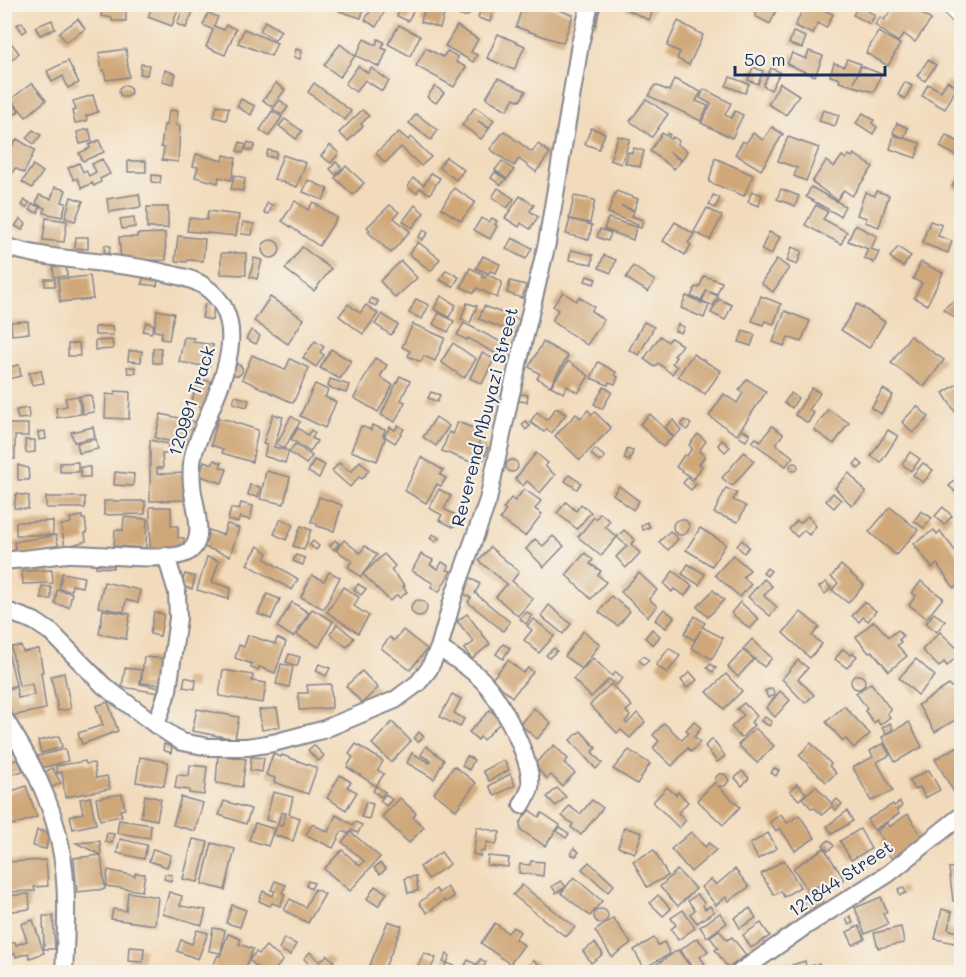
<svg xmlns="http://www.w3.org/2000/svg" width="966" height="977" font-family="Mali,sans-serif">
<rect width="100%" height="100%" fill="#f7f3e8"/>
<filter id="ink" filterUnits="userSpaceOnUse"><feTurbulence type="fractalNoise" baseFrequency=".0167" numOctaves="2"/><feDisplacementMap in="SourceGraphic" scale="12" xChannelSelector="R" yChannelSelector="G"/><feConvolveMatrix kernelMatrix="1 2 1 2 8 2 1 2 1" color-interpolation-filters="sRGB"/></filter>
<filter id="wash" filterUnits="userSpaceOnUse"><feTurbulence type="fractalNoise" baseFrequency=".008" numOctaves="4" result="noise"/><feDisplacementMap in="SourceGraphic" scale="24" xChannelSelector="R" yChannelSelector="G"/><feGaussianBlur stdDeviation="1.35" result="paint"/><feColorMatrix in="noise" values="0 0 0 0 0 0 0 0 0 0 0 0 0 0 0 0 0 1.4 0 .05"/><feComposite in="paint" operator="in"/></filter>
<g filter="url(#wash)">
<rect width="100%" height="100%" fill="#f2dbbc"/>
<g id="blocks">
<g fill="#cfa779">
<path d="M103,4L126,5V21H112V18L101,16Z"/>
<path d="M153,4H180L172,26L148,17Z"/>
<path d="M185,4L195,7L186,28L177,24Z"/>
<path d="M341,4H365L361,18L339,11Z"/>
<path d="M374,4H383L387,7L376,27L365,20Z"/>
<path d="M403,4H417L408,21L397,16Z"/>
<path d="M457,4H471L472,12L468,16H460L456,10Z"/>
<path d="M482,4L494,8L490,22L478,18Z"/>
<path d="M523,4H541L573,15L563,43L516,27Z"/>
<path d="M593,4H601L596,25L589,23Z"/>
<path d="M615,4H656L649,20Z"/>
<path d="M741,4H779L770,24L755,16L757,13Z"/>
<path d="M805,4H826L824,10L833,14L826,28L818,23L813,34L795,26Z"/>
<path d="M896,4H908L931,20L915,42L904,34L898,42L875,25L880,17L884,20Z"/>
<path d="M858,6L875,15L870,24L853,15Z"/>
<path d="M424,10L444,15L440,28L421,22Z"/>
<path d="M208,13L218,17L214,26L224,30L226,25L236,29L225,55L206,47L213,30L203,25Z"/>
<path d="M78,19L85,29L66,42L59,33Z"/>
<path d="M52,20L55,29L40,35L35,27Z"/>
<path d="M265,21L281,31L275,40L260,31Z"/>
<path d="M678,21L703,35L689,65L677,59L680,52L667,46Z"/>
<path d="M22,22L27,30L23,33L17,25Z"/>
<path d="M399,25L420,36L410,56L388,44Z"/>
<path d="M457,26L478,39L471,52L477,55L473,62L445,46Z"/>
<path d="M244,29L277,43L271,56L238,43Z"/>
<path d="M793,32L806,37L802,48L789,44Z"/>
<path d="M878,32L900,44L888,66L866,53Z"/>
<path d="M498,34L525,46L514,70L487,58Z"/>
<path d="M8,39L19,53L12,60L4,51V42Z"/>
<path d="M364,39L376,45L378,39L384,42L382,48L387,50L380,67L356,56Z"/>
<path d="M340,44L355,56L340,77L324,65Z"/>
<path d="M426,48L443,57L447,51L458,57L456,62L466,67L454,87L416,66Z"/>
<path d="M126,49L129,77L106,80L104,70L102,71L99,53Z"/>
<path d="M296,49L302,51L300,59L294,57Z"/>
<path d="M809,51L823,56L815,76L787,64L792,53L806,59Z"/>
<path d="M847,59L861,64L854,82L861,66L881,74L874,92L839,82L840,79L830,76L834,63L844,66Z"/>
<path d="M928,60L936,65L925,81L917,76Z"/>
<path d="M68,61L79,83L68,88L63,76L52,82L47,71Z"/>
<path d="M141,64L149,65L147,75L140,74Z"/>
<path d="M358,66L368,73L371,68L389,81L382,91L365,80L356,92L345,84Z"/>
<path d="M753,67L763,71L758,84L748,80Z"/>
<path d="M771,68L780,72L771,90L763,86Z"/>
<path d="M165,70L176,74L173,84L162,81Z"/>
<path d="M730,77L749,84L745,93L726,86Z"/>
<path d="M498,78L526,91L520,101L514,98L507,110L486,98Z"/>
<path d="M674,79L701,92L696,101L708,106L701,121L649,96L655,85L669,91Z"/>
<path d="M947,81L957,87L945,109L922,96L928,84L941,91Z"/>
<path d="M905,82L912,86L905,99L898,95Z"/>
<path d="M32,83L46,100L26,117L11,99Z"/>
<path d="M276,83L285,90L272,107L263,100Z"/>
<path d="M314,83L351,111L345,120L308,92Z"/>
<path d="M780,83L799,95L786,115L768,104Z"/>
<circle cx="125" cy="91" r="6"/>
<path d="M435,86L444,93L436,103L427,97Z"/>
<path d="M704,89L731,103L725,115L731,118L735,111L743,115L732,138L701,123L711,104L700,98Z"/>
<path d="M93,95L98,112L86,116L87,121L75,123L72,111L76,110L73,101Z"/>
<path d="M241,99L255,106L251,115L237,107Z"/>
<path d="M646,99L668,114L652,137L630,121Z"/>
<path d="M280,100L288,107L282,115L273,109Z"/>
<path d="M10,101L19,111L4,124V106Z"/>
<path d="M217,105L229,108L226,120L214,117Z"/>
<path d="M475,107L494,120L489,128L478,121L489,129L481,139L462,125Z"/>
<path d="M169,110L178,111L176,125L180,126L178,162L162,160L164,148L161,147L164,125H167Z"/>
<path d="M362,110L369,116L361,124L363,126L348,141L339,133Z"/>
<path d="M823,110L839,115L835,126L819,121Z"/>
<path d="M272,111L282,117L269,136L260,130Z"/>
<path d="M863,113L874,120L872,123L877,127L873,134L856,123Z"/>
<path d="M416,114L438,130L431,140L409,123Z"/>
<path d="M285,119L302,131L296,139L279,126Z"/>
<path d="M897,123L908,128L904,138L893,133Z"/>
<path d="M772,127L783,134L761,170L735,154L743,141L746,143L753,133L763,140Z"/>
<path d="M591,128L605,133L599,149L585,144Z"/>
<path d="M89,129L92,141L80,144L77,132Z"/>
<path d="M33,130L41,135L34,144L26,138Z"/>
<path d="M504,131L532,152L538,144L550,153L536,172L519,159L514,166L490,149Z"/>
<path d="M399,132L408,140L411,137L431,157L421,166L401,147L385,163L376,153Z"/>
<path d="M662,133L666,136L668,133L670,135L668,137L671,139L673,137L679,141L677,144L687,151L682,160L669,152L681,161L674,169L650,151Z"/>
<path d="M894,135L920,143L916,158L890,149Z"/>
<path d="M946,135L962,144V159L940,147Z"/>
<path d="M618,136L630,139L621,164L610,160Z"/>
<path d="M788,137L819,148L806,181L794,176L797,168L778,161Z"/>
<path d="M17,139L35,150L24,173L15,168L12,174L4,170L6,163L4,158Z"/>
<path d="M99,140L104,152L83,161L79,153L90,148L89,145Z"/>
<path d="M240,142L246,145L243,153L237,151Z"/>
<path d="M248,142L255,145L252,151L245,149Z"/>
<path d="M330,145L339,153L331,163L321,156Z"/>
<path d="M634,148L644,151L640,167L625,163L628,152L632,153Z"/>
<path d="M268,150L277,152L275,158L266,156Z"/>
<path d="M196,154L223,161L224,155L236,158L231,180L219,177L218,183L195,177L198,167L193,166Z"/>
<path d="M854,154L873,167L852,196L844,190L837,200L812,182L826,161L834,167L842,156L846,159L849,155L852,157Z"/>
<path d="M283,155L306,163L297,187L274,179Z"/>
<path d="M446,157L464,170L456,180L439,167Z"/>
<path d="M715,158L753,175L744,196L709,182Z"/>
<path d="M102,159L110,174L100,179L101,182L94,186L92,183L82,188L77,178L74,180L68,168L79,163L83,172L86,170L89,176L96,172L92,164Z"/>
<rect x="128" y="161" width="18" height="11"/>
<path d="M502,161L514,170L507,179L495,170Z"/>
<path d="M336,162L342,168L336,175L330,169Z"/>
<path d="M33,165L43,172L32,188L22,182Z"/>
<path d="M346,166L364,183L353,195L335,178Z"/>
<path d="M495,172L506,179L501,185L491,178Z"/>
<path d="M431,173L440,178L430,194L420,188L417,193L408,187L413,178L424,185Z"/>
<path d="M152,175L161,176L160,183L152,182Z"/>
<path d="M234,175L245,178L243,191L231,189Z"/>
<path d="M959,176L962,178V192L952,186Z"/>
<path d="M308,180L328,189L323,200L303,192Z"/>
<path d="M55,187L66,190L62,202L66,203L62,217L44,213L45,208L36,204L39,195L51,199Z"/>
<path d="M811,187L845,206L840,216L806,197Z"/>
<path d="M454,188L475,202L461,221L441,208Z"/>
<path d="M498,188L514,199L507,208L492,197Z"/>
<path d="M781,189L799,196L795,206L777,199Z"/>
<path d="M616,191L638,199L634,210L621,206L634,211L632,216L643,220L641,228L637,227L638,225L608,213Z"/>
<path d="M752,191L762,195L759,206L748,202Z"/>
<path d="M876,191L889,195L879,227L865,222L867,218L857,215L865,192L875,196Z"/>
<path d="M139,194L141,207L109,212L107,199Z"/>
<path d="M713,195L720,198L715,208L709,205Z"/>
<path d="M520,196L534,205L530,211L538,217L530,229L521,223L519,227L505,218Z"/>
<path d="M574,196L595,200L590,223L569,219Z"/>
<path d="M71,197L83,201L75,221L65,218Z"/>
<path d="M25,200L30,203L26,208L22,205Z"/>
<path d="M295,201L308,210L313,202L337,218L319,246L282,221Z"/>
<path d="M267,203L272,205L269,214L264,213Z"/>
<path d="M32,204L40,207L38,213L30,210Z"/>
<path d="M390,205L399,212L394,218L410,231L391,253L368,232L370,230L367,227Z"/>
<path d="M415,205L424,213L412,228L403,221Z"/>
<path d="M816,205L828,212L823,219L847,232L841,244L805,225Z"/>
<rect x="147" y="207" width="21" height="21"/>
<path d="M707,208L722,216L710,240L694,232Z"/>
<path d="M208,211L239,215L236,236L187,231L189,218L207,220Z"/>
<path d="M134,217L135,227L122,229L120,219Z"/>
<path d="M46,218L67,221L64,242L43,240Z"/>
<path d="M481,218L489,222L492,218L497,221L495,225L497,226L490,239L474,230Z"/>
<path d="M608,218L636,227L633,240L604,229Z"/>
<path d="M20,219L26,224L22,230L15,226Z"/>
<path d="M570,219L592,225L589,240L566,234Z"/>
<path d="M930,221L942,225L938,236L952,241L948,253L922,243Z"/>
<path d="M243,222L254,224L252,235L241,234Z"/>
<path d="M675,222L694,234L688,243L691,245L685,255L663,241Z"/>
<path d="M855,225L877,236L871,249L879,252L874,263L864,258L868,249L848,241Z"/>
<path d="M600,229L611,233L608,241L597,237Z"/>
<path d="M424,230L428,233L422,240L418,237Z"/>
<path d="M769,232L780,237L771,255L761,250Z"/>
<path d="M165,233L166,260L121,261L119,237H137V234Z"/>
<path d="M178,236L205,239L203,261L188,260L187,262L175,261Z"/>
<path d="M76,237H88V249L75,248Z"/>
<path d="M512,238L532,248L526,259L506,249Z"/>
<circle cx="271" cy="249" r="9"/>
<path d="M418,242L440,259L431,271L409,254Z"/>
<path d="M105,245L110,246L109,254L104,253Z"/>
<path d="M302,247L331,269L314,291L285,269Z"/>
<path d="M792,247L802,251L797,265L787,261Z"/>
<path d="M898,247L911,256L903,267L890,257Z"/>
<path d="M571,250L593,255L592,264L569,260Z"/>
<path d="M221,253H246V275L221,274Z"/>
<path d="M604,255L616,260L611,273L599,268Z"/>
<path d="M483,256L500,264L496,273L490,271L489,273L485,272L476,268Z"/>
<path d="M254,258L262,260L257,279L250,277Z"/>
<path d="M777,259L789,268L773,292L761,283Z"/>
<path d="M401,261L417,278L395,298L380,281Z"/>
<path d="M921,262L943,273L927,305L914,298L922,283L913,279Z"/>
<path d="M66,264L67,276L54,277L53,265Z"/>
<path d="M633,266L655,281L648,292L626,278Z"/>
<path d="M470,268L483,274L482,277L484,278L487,274L502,282L497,298L477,288L474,293L461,287Z"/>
<path d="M446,270L459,277L453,287L440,280Z"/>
<path d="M90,276L93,299L60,302L58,279Z"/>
<path d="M587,276L596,279L594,284L585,281Z"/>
<path d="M704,276L722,282L717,294L709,292L718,296L713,306L702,301L707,290L701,300L691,297L695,287L699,288Z"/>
<path d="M143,277L158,279L157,286L142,284Z"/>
<rect x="45" y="279" width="10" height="7"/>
<path d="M510,281L526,285L522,298L507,293Z"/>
<path d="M563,292L576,301L579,297L594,307L591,311L604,320L587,345L552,321L558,310L553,306Z"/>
<path d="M962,294V323L943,309Z"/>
<path d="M441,296L456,305L449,317L434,309Z"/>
<path d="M686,296L701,302L700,304L701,302L709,305L704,318L681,308Z"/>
<path d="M761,296L781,304L774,324L765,321L763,325L752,321Z"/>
<path d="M270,297L304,319L288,344L254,321Z"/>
<path d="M371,298L378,301L376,306L369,303Z"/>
<path d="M416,299L429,305L422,319L409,313Z"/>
<path d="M719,299L732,305L725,320L711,313Z"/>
<path d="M467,303L477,306L470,323L461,319Z"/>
<path d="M205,304L214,306L212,320L202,318Z"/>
<path d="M348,304L360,313L366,305L378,314L363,334L339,316Z"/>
<path d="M857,304L885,322L869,348L841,330Z"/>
<path d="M484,306L520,320L515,333L479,319Z"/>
<path d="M157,310L174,313L169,340L161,339L162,332L154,331Z"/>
<path d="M785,311L810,321L801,342L788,337L784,346L773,342Z"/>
<path d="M439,313L454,321L448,332L433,324Z"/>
<path d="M382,314L398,325L391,335L375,324Z"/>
<path d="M28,321L29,333L12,335L11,322Z"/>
<path d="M146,322L154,325L151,333L143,331Z"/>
<path d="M644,322L654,327L639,355L629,350Z"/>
<path d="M464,323L511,347L505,359L468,338L467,340L457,335Z"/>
<path d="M413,324L445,338L435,361L424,356L421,362L408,356L410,351L402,347Z"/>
<path d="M678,324L684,327L681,333L675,331Z"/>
<path d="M112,326L113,335H95V327Z"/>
<path d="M251,330L260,336L256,344L246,339Z"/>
<path d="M743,331L755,335L751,346L739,342Z"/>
<path d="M660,336L668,342L671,338L682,345L674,356L676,357L672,363L677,367L672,374L658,363L655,367L644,359Z"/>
<path d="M910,336L944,360L924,387L891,363Z"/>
<path d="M184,337L194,338L193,342L213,345L209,367L179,362Z"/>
<path d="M112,340L113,349L95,350V341Z"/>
<path d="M315,341L324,347L320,352L324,355L316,367L303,358Z"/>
<path d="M543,342L568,356L550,386L537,378L540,374L529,367Z"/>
<path d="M79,343L80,356H68V344Z"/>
<path d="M453,343L476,359L464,378L441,362Z"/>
<rect x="153" y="348" width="8" height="15"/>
<path d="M331,349L351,361L340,379L320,368Z"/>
<path d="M129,351H142L141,362L128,361Z"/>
<path d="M482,353L494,359L482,384L470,378Z"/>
<path d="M693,354L721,371L705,394L678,376Z"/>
<path d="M252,355L285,370L290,359L309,368L293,403L242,379Z"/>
<path d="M375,358L387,365L380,377L393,385L378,412L354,398Z"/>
<path d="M568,361L589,376L578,393L567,386L563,393L551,386Z"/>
<path d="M598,362L616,372L615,375L618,377L615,384L609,382L608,385L591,378Z"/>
<circle cx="237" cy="370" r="5.5"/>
<path d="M19,365L21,376L4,380V368Z"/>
<path d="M127,367H135L136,373H128Z"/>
<path d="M41,370L44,383L32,385L29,373Z"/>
<path d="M400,376L410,381L401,400L405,402L395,422L381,415Z"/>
<path d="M198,379L212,382L205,408L191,404Z"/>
<path d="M330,379L349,385L346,393L328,387Z"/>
<path d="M747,379L766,392L737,435L709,416L724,394L737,403L743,393L739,390Z"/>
<path d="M962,381V416L959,418L943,393Z"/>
<path d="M315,384L328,390L325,397L336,402L325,428L300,416Z"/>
<path d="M604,387L612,392L602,409L594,404Z"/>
<path d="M812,388L820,393L809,410L814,413L808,423L795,415Z"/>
<path d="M883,389L893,395L881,414L871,408Z"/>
<path d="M115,391L130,392L129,419L105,418L106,394L115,395Z"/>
<path d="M431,392L440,395L437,402L428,398Z"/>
<path d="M791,393L798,398L792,408L784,403Z"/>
<path d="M520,394L528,395L527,402L519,401Z"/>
<path d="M91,395L94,412L83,414L80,396Z"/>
<path d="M78,396L81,414L57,418L56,408L67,406L65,398Z"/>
<path d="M235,396L249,400L247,407L233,403Z"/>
<path d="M917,406L929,417L913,433L902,422Z"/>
<path d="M28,408L29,418L18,419L16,410Z"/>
<path d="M556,408L566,414L552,433L547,429L544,432L530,422L537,412L547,420Z"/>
<path d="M828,409L849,423L834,444L814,430Z"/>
<path d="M588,410L592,415L595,412L611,428L580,460L555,436L576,414L581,418Z"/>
<path d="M161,414L196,422L190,446L155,438Z"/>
<path d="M273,414L283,417L274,447L289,451L285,463L264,456L267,445L263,444Z"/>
<path d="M650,414L673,437L663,447L640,424Z"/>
<path d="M291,416L300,422L284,449L277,444Z"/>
<path d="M436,417L449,426L436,446L423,437Z"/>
<path d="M218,418L233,421V422L258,430L252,462L222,453L223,449L211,445Z"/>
<path d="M673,420L681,430L674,437L665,427Z"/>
<path d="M685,420L691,424L687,430L681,425Z"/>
<path d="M525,421L530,426L526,430L522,425Z"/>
<path d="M458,422L483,432L478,444L488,448L483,461L473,457L471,462L442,451L449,432L453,434Z"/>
<path d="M4,424H28V436H15V459H4Z"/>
<path d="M372,425L385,430L383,435L385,439L377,461L351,451L361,426L371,430Z"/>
<path d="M398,425L404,429L395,443L384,436L390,427L395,430Z"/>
<path d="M772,426L783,434L776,444L793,457L786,466L752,442L756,438L761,441Z"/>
<path d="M93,427L95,437L74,442L71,432Z"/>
<path d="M298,428L308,435L311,430L315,433L312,438L317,441L310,452L291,439Z"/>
<path d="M743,430L750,434L746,441L739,437Z"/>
<path d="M888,430L898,436L881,462L871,456Z"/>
<path d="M45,431L46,439L39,440L38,432Z"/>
<path d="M698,434L706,441L699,451L705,456L699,464L702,466L694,479L676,467L684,455L687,456L692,448L689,445Z"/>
<path d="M96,439L98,449L79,453L77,443Z"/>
<path d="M25,440H35V452L26,453Z"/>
<path d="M150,440L168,444L167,454H162L163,468H157V474L187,473L188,500L150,501Z"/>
<path d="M722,440L730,447L725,452L718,445Z"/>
<path d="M295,444L312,456L306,464L289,452Z"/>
<path d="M595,449L605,457L600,462L591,454Z"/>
<path d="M627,449L633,451L630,461L624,459Z"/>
<path d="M744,452L754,461L732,486L722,478Z"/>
<path d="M910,452L920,459L911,471L902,464Z"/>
<path d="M536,453L548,463L545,466L555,475L540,493L527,481L523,486L515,479Z"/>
<path d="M421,457L443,470L440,475L446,478L441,486L437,484L426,503L405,491Z"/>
<path d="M214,460L222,463L220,467L227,469L222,483L200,476L204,461L213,464Z"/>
<path d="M314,460L325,465L319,478L308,472Z"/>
<path d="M858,460L863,465L858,469L854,464Z"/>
<circle cx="512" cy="466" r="6"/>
<path d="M360,461L369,470L362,479L359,477L350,487L332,471L339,463L351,472Z"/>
<path d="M78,462V472H60V463Z"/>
<circle cx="794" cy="467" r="4"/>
<path d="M923,463L933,470L923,483L913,475Z"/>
<path d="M18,465L28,468L29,480H18Z"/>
<path d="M80,467H90V477H81Z"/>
<path d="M266,471L290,477L284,504L260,499Z"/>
<path d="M115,472L134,474L133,486L114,485Z"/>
<path d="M849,473L866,492L852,506L835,488Z"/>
<path d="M569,475L581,483L577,489L565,481Z"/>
<path d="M688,477L696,484L691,490L683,483Z"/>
<path d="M957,478L962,482V498L949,486Z"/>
<path d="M250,485L260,487L258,497L248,495Z"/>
<path d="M619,486L639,501L633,510L613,494Z"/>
<path d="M726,488L737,493L733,500L746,506L738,522L714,513Z"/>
<path d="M439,489L451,496L444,509L459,517L453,527L439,520L442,515L429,508Z"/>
<path d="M524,489L541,501L535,509L542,514L525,536L500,519L506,510L503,509L511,498L515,501Z"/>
<path d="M833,493L841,500L834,508L826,501Z"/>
<path d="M16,494L29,496L28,509L14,508Z"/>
<rect x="46" y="497" width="39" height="11"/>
<path d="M319,497L342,505L334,531L317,526V524L311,522Z"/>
<path d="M104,501H145V514L104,515Z"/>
<path d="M566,502L576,511L581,504L591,512L577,529L557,513Z"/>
<path d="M241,503L253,506L250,520L240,517L238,522L228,520L231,508L239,510Z"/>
<path d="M150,507H171V526H178V538H184V551H150Z"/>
<path d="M890,507L918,530L896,555L869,532Z"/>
<path d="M943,507L952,516L944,525L935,516Z"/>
<path d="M921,511L932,518L924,528L914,521Z"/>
<path d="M600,513L610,521L605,527L617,537L601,556L578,537L594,517L596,519Z"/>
<path d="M82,516V519H85L87,533H85L86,541L65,547L61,525L71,523L70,518Z"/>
<path d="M808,516L816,526L809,535L804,530L797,537L789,529L797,521L800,523Z"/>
<path d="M124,517L147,519L146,548L114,546L115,530H123Z"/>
<path d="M281,519L293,525L286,540L274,534Z"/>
<circle cx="681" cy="527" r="8"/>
<path d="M53,521V535H16V522Z"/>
<path d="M647,522L650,527L643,530L641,526Z"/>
<path d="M227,524L239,528L230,556L204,547L209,530L223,535Z"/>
<path d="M301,526L311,530L304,550L293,546Z"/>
<path d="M700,528L726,544L712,566L686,550Z"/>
<path d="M624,530L635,540L631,544L640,553L626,568L616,557L627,546L617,537Z"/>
<path d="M934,530L937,534L940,531L962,560V582L954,588L937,564L932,568L914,544Z"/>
<path d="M670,531L678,539L668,550L659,542Z"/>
<path d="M433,534L439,538L435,542L430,538Z"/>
<path d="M56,535L59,549L16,555L14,542Z"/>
<path d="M553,536L564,546L544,567L526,549L535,539L543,546Z"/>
<path d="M335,540L339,544L334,550L330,546Z"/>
<path d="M344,540L360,553L365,546L377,555L361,577L348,567L352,561L336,550Z"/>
<path d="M742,540L749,547L744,553L737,546Z"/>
<path d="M313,541L319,546L316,550L310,545Z"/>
<path d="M258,546L268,553L265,559L298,579L292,590L247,564Z"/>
<path d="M490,547L519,572L512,581L533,599L518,616L496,597L507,584L479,561Z"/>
<path d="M585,553L593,560L590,564L601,571L598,575L606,582L591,599L566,575Z"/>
<path d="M384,554L395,566L391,570L405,586L403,587L407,592L400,598L397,595L390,601L363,574Z"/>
<path d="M421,554L433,560L430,565L438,569L442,562L449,566L447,570L451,571L439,592L431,587L433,583L412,571Z"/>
<path d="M296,555L305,558L303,565L293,561Z"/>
<path d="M733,555L750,570L743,577L751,584L740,597L715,575Z"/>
<path d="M207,557L219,561L212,582L231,588L228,599L197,590Z"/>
<path d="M96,559L113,560V568L96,567Z"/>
<path d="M688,564L705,574L699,585L682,574Z"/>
<path d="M841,565L864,585L848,603L832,590L838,583L831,577Z"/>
<path d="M767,568L771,571L767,576L763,573Z"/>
<path d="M52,570L53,583L23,584L22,571Z"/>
<path d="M673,571L692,586L685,596L674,589L672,592L664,584Z"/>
<path d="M329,572L340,577L324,609L301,597L312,575L324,581Z"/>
<path d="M62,573L84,577L82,587L72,585L71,591L59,589Z"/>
<path d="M639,573L657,590L649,599L657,606L648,617L621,592Z"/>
<path d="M185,574L195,577L192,589L181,586Z"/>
<path d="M469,577L480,584L475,593L510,622L503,631L468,602L471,598L460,591Z"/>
<path d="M764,579L772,586L764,596L777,607L770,616L748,597Z"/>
<path d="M921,581L943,598L927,618L909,605L916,596L912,593Z"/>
<path d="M104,582L140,590L138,603L126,600L124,612L98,607Z"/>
<path d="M826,582L831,588L825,594L819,587Z"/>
<path d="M358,584L366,589L361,595L354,590Z"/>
<path d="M42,586L51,587V599H41Z"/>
<path d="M343,587L359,597L354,606L369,616L358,633L327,612Z"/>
<path d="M57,590L72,593L69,607L55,604Z"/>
<path d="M713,590L724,600L708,617L697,607Z"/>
<path d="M267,594L280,599L271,619L258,614Z"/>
<path d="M611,596L630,611L618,626L599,612Z"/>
<circle cx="419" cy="608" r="8"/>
<path d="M292,602L309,613L293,637L277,627Z"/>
<path d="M740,602L759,619L750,629L731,613Z"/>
<path d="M864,602L876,611L868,621L863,617L859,622L852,616Z"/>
<path d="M549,605L571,624L563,634L541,616Z"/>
<path d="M312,609L333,621L319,647L297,635Z"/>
<path d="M664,609L674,617L666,628L655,620Z"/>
<path d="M103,610L130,614L126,639L99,634Z"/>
<path d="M154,612L164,614L160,636L150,634Z"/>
<path d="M527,612L532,616L526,624L520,619Z"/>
<path d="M801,612L819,627L812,636L822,644L810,658L783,633Z"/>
<path d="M934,613L945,621L937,632L926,623Z"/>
<path d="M467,614L490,644L472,659L464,649L474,642L457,621Z"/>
<path d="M695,616L705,623L702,627L723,638L712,659L691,648L701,630L694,640L684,634Z"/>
<path d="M534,619L554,636L539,653L524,640L532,630L527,626Z"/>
<path d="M874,621L889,637L898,630L903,636L899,640L901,642L897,645L907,656L889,671L872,651L869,653L856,637Z"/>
<path d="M337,624L354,638L347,647L330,634Z"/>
<path d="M652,629L660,636L653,645L645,638Z"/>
<path d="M403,630L427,649L410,670L381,648L390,637L394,641Z"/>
<path d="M583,631L600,644L582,669L565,656Z"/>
<path d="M940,632L961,652L947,666L944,662L939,667L922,650Z"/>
<path d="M248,635L275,644L277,638L286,642L275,673L259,667L258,670L251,668L252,664L235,658L239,645L244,647Z"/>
<path d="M752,639L772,658L764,667L743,649Z"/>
<path d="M503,644L510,648L503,659L496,654Z"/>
<path d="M21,646L23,652L39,649L43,672H41L46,709L11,716L9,703H4V690L16,687L18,698L34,695L32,684L19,686L11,647Z"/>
<path d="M554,648L557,651L549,658L546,655Z"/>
<path d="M669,648L680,656L667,673L656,665Z"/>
<path d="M843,649L851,655L853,653L857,656L847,668L835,659Z"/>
<path d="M743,650L754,659L738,677L728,667Z"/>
<path d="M8,652L16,685L4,689V653Z"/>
<path d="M289,654L300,657L297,666L286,662Z"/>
<path d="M643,656L649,660L644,665L639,660Z"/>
<path d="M144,657L166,659L164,685L141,683Z"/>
<path d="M593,658L612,676L616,672L623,678L616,685L609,679L591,697L573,679Z"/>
<path d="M916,659L935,676L918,695L899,678Z"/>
<path d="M508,660L523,673L528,668L533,672L512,697L492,679Z"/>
<path d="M798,660L808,668L798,679L814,695L805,703L782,679Z"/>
<path d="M281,664L293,666L289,687L276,684Z"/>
<path d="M319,664L330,668L326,676L316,671Z"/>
<path d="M711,664L716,668L713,672L707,668Z"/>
<path d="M125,668L142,670L140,684L160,688L159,693L122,687Z"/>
<path d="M223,670L253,675L252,681L266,683L263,703L219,696Z"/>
<path d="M362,671L378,688L362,703L346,686Z"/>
<path d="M690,672L697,680L687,688L681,680Z"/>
<path d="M64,673L71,709L58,711L51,676Z"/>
<path d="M726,674L742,691L724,709L707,692Z"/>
<circle cx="858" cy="682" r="7"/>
<path d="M185,677L196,680L195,689L183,687Z"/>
<path d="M871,683L891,710L887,713L890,717L880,725L877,720L874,723L865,711L867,708L856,693Z"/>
<path d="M331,684L332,708L299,710L298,693H308L307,685Z"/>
<path d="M611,684L632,706L626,711L630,716L625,722L627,724L637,713L645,722L630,738L621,730L617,733L590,705Z"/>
<path d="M949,685L951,687L954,686L957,690L962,687V716L935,732L918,705Z"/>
<path d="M772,688L775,695L768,698L765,691Z"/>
<path d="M780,691L790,700L775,717L766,708Z"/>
<path d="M452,694L461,699L454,713L464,719L460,727L440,717Z"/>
<path d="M108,702L118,731L82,744L78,733L103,725L96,706Z"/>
<path d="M744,703L757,716L751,722L754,725L741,738L731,727L744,715L737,709Z"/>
<path d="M844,706L870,734L854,748L846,739L843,741L826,722Z"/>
<path d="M277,708L280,727L262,730L259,710Z"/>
<path d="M534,708L551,723L537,739L520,724Z"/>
<path d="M197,709L239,717L235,739L192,731Z"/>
<path d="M490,710L502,721L483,740L480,737L478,740L469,732Z"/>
<path d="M765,717L772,722L769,726L761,721Z"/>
<path d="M694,721L701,728L694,737L700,742L691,752L688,748L672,766L653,748L659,741L653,735L664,723L682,740L689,733L686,730Z"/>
<path d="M392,722L411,741L391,762L372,744Z"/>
<path d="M909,722L922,747L895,762L882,737Z"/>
<path d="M890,723L893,729L886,734L882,728Z"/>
<path d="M755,728L774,746L757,763L738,745Z"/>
<path d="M581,731L596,748L592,752L602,763L596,769L570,740Z"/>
<path d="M419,732L424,737L418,742L414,738Z"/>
<path d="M59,736L62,747L41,753L38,741Z"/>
<path d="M712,739L725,756L717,762L705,746Z"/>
<path d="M811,743L831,764L829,766L836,773L826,782L799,755Z"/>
<path d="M883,743L890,755L877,762L893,791L871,801L853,767L873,757L870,751Z"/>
<path d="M164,744L172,747L171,753L163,750Z"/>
<path d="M356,744L383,761L378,770L384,774L376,786L347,767L353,757L349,754Z"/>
<path d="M962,744V800L959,801L935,759Z"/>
<path d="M314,745L324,756L318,761L308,750Z"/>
<path d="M554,745L568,759L564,763L575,773L562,786L551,775L547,779L534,765Z"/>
<path d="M426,746L444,760L434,779L407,763L412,753L430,763L431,761L421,755Z"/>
<path d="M65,749L68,761L41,768L38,756Z"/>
<path d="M629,750L650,764L637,784L613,769Z"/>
<path d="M9,752L12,761L19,759L23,771L4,777V754Z"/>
<path d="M273,754L281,757L282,755L317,768L308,794L274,782L275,778L266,775Z"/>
<path d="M218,755L246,759L242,787L216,783Z"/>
<path d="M467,756L474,760L469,770L462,766Z"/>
<path d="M140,757L168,762L164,786L136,782Z"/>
<path d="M251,757L264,758L262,772L250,770Z"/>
<path d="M504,760L509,770L489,781L483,771Z"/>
<path d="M85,761L86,764L94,763L96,778L107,776L110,789L65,797L62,772L57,773L56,766Z"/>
<path d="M190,765L207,767L204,795L189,793V790L175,788L177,775L189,776Z"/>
<path d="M454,766L476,783L456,810L434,793Z"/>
<path d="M52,768L61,783L51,788L43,773Z"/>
<path d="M774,768L779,770L776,776L771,773Z"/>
<path d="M929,770L940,790L925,798L920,787L914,790L909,780Z"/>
<path d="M742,771L749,778L742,786L735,778Z"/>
<path d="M510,774L515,785L495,796L489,786Z"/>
<path d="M719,774H725L729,781L725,786H718L740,807L723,825L697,800L714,783L715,784V778Z"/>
<path d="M340,775L351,782L347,787L357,792L346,810L327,798Z"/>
<path d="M797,784L806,793L799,800L790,791Z"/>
<path d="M26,786L37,817L13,825L4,802V794Z"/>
<path d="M376,786L385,792L381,797L373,791Z"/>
<path d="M816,786L832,804L837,799L842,804L836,810L832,806L822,815L815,808L812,809L802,798Z"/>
<path d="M667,787L676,795L678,792L688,802L678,813L686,820L679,828L653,802Z"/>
<path d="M557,788L566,797L556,806L547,797Z"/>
<path d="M273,792L293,797L289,814L300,818L293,841L274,835L277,825L282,826L286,813H281L278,823L266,820Z"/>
<path d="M122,794L125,809L120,810L122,816L100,820L96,798Z"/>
<path d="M386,794L392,800L386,806L380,801Z"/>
<path d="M145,795L161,799L157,820L141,817Z"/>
<path d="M90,797L96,824L73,829L70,816L83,813L80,799Z"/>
<path d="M181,797L203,803L195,831L173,825Z"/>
<path d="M400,798L416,813L413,817L424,827L409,843L382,817Z"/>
<path d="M592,800L603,808L581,835L571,827L573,824L562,816L569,806L580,814Z"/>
<path d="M224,801L251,809L246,824L219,815Z"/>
<path d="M366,802L373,804L369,819L361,817Z"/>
<path d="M900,802L902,806L897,810L899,814L874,830L867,820L893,804L894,806Z"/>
<path d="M529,810L539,817L542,813L560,825L545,846L521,830L520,823Z"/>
<path d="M847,811L853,821L832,834L827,826Z"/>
<path d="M781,814L787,823L799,815L815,838L795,851L780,828L776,831L770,822Z"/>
<path d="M908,814L922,838L892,859L880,842L883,840L876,831L887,823L889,827Z"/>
<path d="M336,815L353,825L355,822L362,825L358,833L351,830L349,834L342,831L333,848L306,835L312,824L328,832Z"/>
<path d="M119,820L151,825L150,838L117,833Z"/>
<path d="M255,823L274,829L268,846L249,840Z"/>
<path d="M477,827L500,832L496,845L487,842L484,852L481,851L480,856L473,854Z"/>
<path d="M560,827L569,834L566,838L557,831Z"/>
<path d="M624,827L642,833L635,853L618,847Z"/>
<path d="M860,829L871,849L851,860L840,841Z"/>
<path d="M37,830L49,833L46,849L33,846Z"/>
<path d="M351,832L380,857L350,891L324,869L342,850L360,866L364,861L342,842Z"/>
<path d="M691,832L705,847L709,843L716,850L691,872L671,849Z"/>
<path d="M107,833L114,834L112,843L105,842Z"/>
<path d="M768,833L777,848L758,859L750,844Z"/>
<path d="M120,839L147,845L144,859L117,853Z"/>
<path d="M193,839L208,842L198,882L183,879Z"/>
<path d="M829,840L834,846L828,851L823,845Z"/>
<path d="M100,841L101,855L76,843Z"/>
<path d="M212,843L235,849L225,890L202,884Z"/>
<path d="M574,848L579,852L576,856L571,854Z"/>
<path d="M824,848L844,879L823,892L818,886L815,887L824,902L814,908L806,893L809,892L793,868Z"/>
<path d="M153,849L171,855L167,867L149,861Z"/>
<path d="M654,850L668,876L647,887L633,861Z"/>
<path d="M441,852L450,864L428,879L420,867Z"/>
<path d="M101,855L105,889L77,892L74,858Z"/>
<path d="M488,856L509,858L508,867L487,865Z"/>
<path d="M46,860L48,886L34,887L35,891L4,892V883H8L7,862Z"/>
<path d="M784,860L800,887L784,897L781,891L774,895L761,874Z"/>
<path d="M531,861L544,862L543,876L519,873L520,864L530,865Z"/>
<path d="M589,862L614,885L608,892L582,869Z"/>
<path d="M380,863L386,869L380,874L374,868Z"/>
<path d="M962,867V900L953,901L949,868Z"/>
<path d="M735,869L749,887L729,901L726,897L716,905L701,887L711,879L716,885Z"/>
<path d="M108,870L135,876V873L145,874L142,891L106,886Z"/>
<path d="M677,870L696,889L678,906L660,887Z"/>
<path d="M165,874L172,875L171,881L164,879Z"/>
<path d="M416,876L418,891L408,893L405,878Z"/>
<path d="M574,877L602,901L590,916L561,893L566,887L556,893L552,886L561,881L566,887Z"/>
<path d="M275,881L286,885L282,893L285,894L280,906L272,903L270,906L259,901L263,891L273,896L275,891L271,890Z"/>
<path d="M308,881L314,883L311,889L306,886Z"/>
<path d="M522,885L575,927L566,937L513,895Z"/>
<path d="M375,886L387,893L378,906L367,899Z"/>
<path d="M447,887L454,896L446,902L444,900L427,913L419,903L436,889L439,893Z"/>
<path d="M903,887L906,893L900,895L898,889Z"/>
<path d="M315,889L325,894L308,923L284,910L290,899L305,907Z"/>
<path d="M128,892L158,897L155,925L111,919L113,909L126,911Z"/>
<path d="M169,892L182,896L180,906L206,910L202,925L163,914Z"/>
<path d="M29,894L30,909L4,912V896Z"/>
<path d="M697,894L704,903L703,905L705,909L710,906L714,912L697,923L690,914L695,910L688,901Z"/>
<path d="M658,895L671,909L663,916L650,903Z"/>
<path d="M881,897L887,912L883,914L888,924L865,934L855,908Z"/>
<path d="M807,898L814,909L804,914L797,904Z"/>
<path d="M232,905L246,910L240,927L226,923Z"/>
<path d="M750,908L756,918L740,928L734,918Z"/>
<circle cx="601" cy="916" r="7"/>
<path d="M942,909L952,912L948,929L957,932L955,943L935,939Z"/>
<path d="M683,910L695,928L678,940L671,929L676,925L671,918Z"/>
<path d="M720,913L727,923L707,937L700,927Z"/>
<path d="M43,916H53L55,949H44Z"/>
<path d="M850,916L853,923L849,925L846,919Z"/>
<path d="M613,918L631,943L612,957L595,931Z"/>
<path d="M33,920L44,953L30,958L28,953L16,957L15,954L6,956L4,945L15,942L16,945L27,941L21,924Z"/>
<path d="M388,921L402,926L394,946L383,972H367Z"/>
<path d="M495,923L508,933L513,927L520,932L515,939L524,945L510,964L481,943Z"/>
<path d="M761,923L770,936L751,948L743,935Z"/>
<path d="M859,926L865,939L853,945L847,932Z"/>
<path d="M901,927L904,943L878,948L874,933Z"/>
<path d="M213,928L225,930L221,953L228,934L241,939L239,944L253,949L244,972H229L213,966L218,955L220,956L221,953L209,951Z"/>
<path d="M197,930L208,933L198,959L177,951L181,940L192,944Z"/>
<path d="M719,930L727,940L732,937L746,955L728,968L715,950L718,948L710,937Z"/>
<path d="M284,938L296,944L290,955L279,949Z"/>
<path d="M654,938L658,945L664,942L670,954L644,968L634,950Z"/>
<path d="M697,938L708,951L700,957L705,964L695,971L680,950Z"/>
<path d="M595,943L603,954L591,963L583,951Z"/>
<path d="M266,946L283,960L273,972H263L249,960L256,952L259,954Z"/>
<path d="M129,947L144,948L143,962L128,961Z"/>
<path d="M678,950L694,972H657L653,967Z"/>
<path d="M310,952L320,962L327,955L334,961L323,972H309L313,968L304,959Z"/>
<path d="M424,953L436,958L429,972H415Z"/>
<path d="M447,954L450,956L447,963L460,968L457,972H441L447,963L443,962Z"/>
<path d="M480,959L486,962L481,972L475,969L473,972H461L468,960L477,965Z"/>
<path d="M533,960L548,972H523Z"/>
<path d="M805,961L806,967L819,964L821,972H795L792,965Z"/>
</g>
</g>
</g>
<g filter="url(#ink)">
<use href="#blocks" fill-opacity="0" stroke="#86858d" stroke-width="1.5"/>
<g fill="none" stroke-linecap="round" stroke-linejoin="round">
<g stroke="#86858d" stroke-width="20">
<g id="minor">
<path d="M4,246C53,262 106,260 157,271C173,275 190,277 204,286C261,325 210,402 195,449C191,461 191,473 192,485C193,503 209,543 186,553C164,563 97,553 68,554C47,556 26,559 4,561"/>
<path d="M4,610L34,621L52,633L104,686L156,725L182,742L209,747H247L273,743L322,730L395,700L418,683L429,669L439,648L454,595L488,500L509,402L547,243L580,44L590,4"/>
<path d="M439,648C454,658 471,668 484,682C501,701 534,762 530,788C529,793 525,799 522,805"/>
<path d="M4,718C29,757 51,798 60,844C69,886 66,930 64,972"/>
<path d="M156,725L168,690L178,618L177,592L166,556"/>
<path d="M740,972L804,927L888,874L962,815"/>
</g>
</g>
<g stroke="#86858d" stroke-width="22">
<path id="tertiary" d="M950,4L962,17"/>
</g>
<use href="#minor" stroke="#fff" stroke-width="16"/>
<use href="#tertiary" stroke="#fff" stroke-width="20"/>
</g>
</g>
<g text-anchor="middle" stroke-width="4.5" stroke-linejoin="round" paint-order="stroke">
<g font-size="18" fill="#1b2f5e" stroke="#f7f3e8">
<text transform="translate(192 401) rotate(-72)" y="6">120991 Track</text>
<text transform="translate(485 417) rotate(-76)" y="6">Reverend Mbuyazi Street</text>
<text transform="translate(841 879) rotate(-34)" y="6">121844 Street</text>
</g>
</g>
<rect width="966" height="977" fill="none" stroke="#f7f3e8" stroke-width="24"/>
<path d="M735 66v9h150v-9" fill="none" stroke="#1b2f5e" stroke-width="3"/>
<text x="744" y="66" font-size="18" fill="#1b2f5e" stroke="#f7f3e8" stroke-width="4.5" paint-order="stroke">50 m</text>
</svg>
